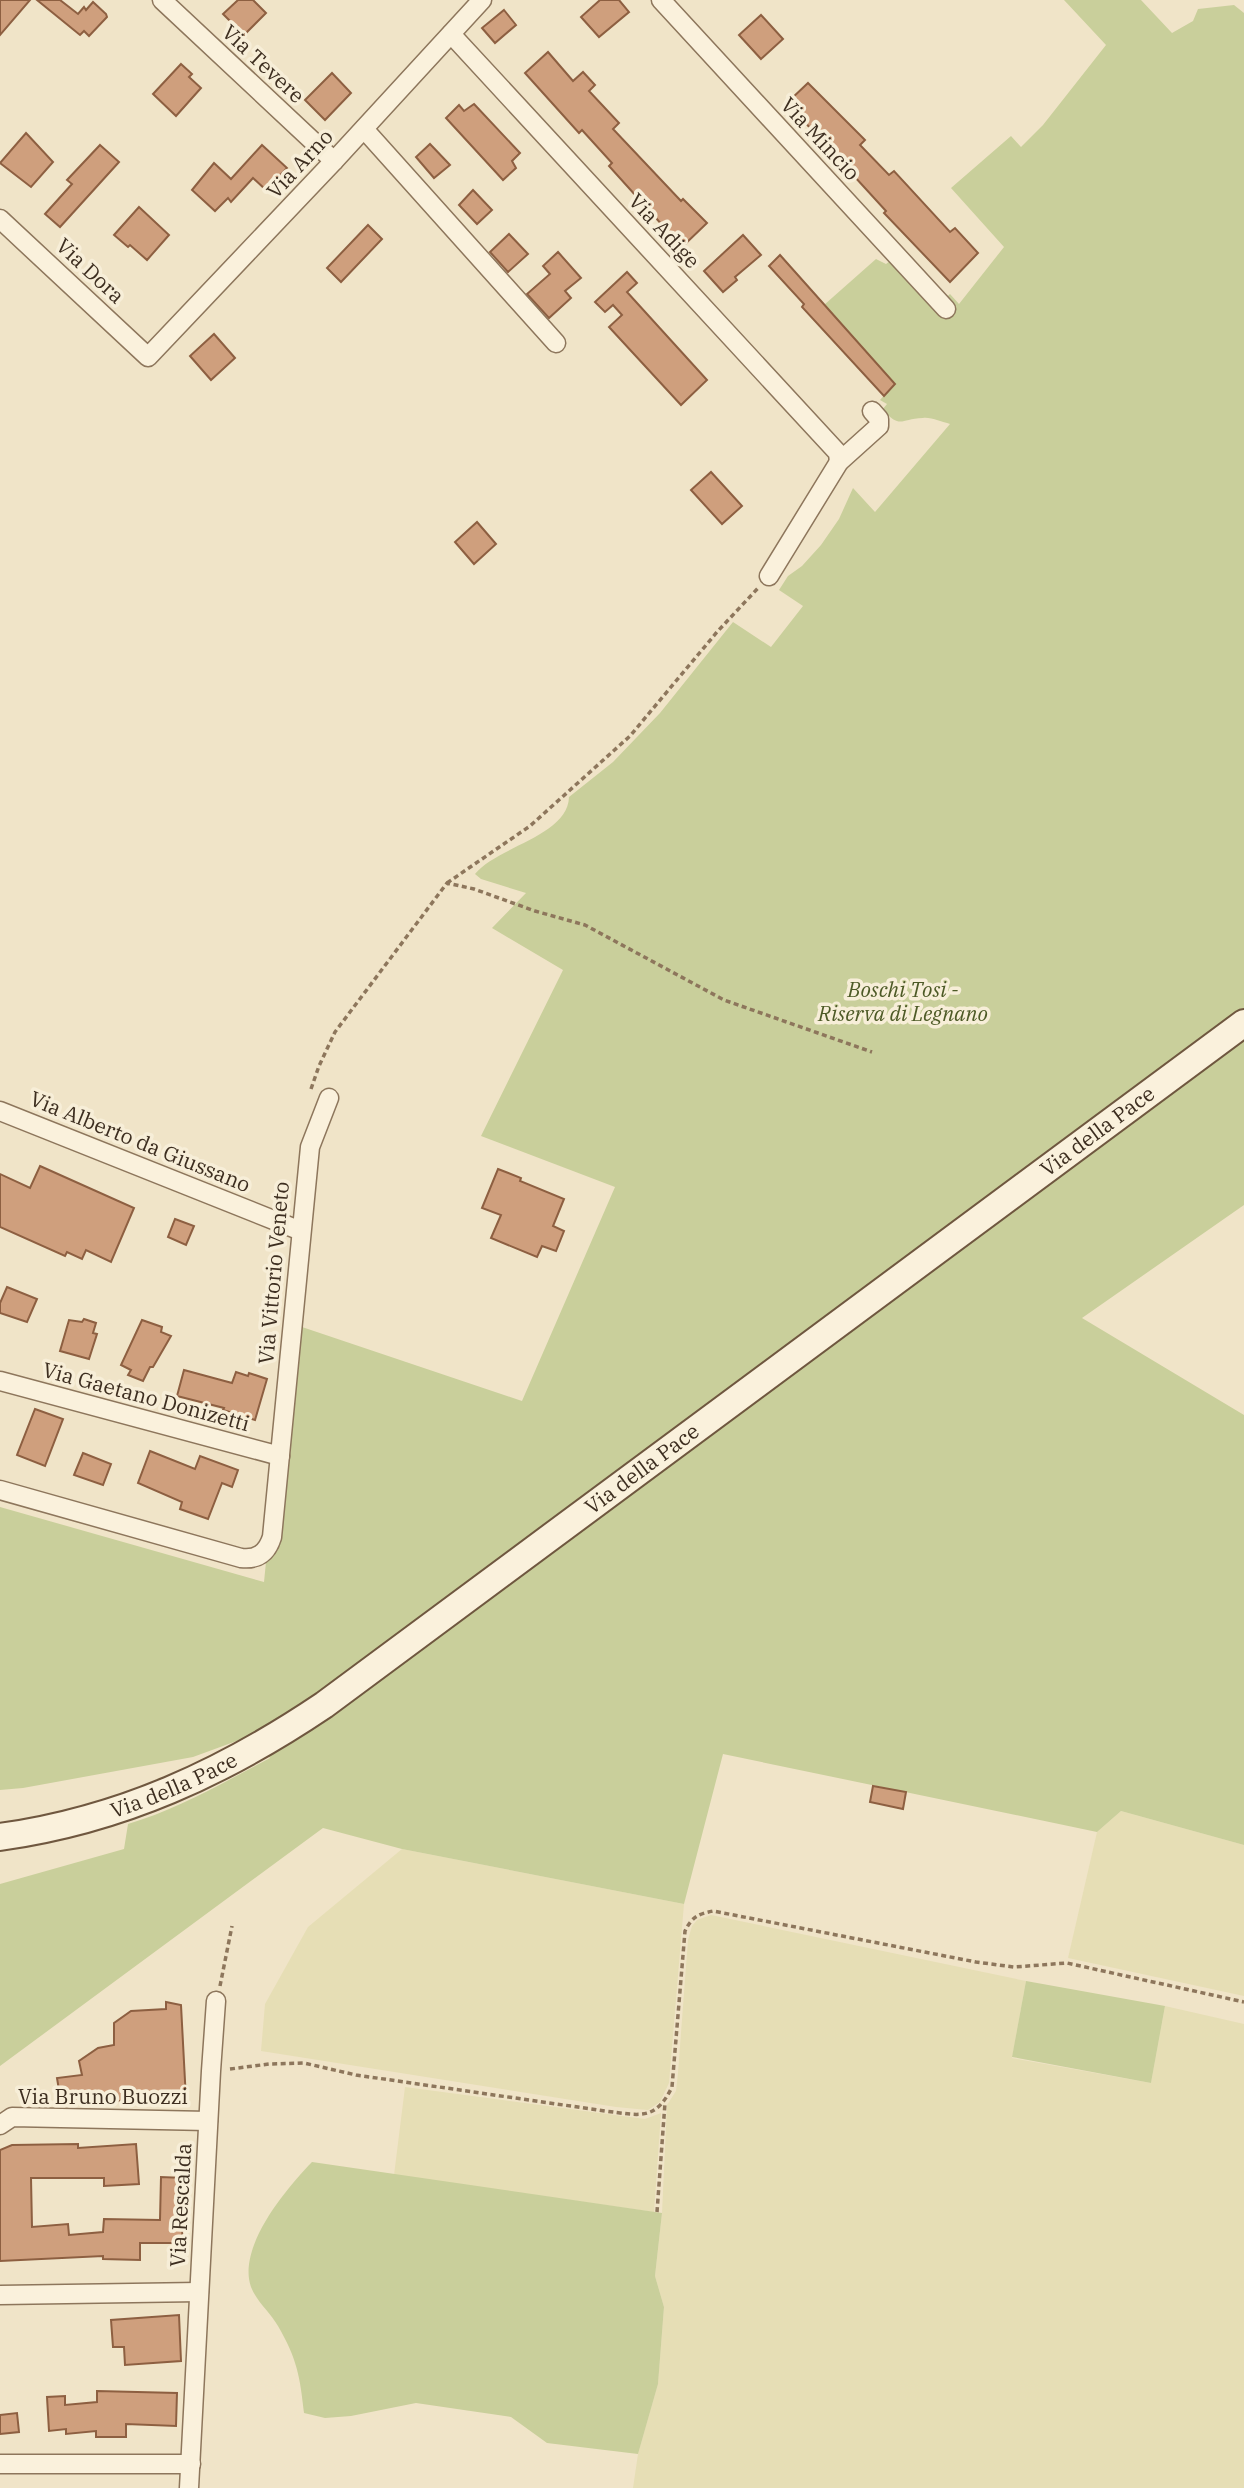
<svg xmlns="http://www.w3.org/2000/svg" width="1244" height="2488" font-family="'IBM Plex Serif',serif">
<rect width="100%" height="100%" fill="#f0e4c8"/>
<g fill="#e6deb5">
<path d="M1121,1811L1244,1845V1996L1068,1958L1097,1832Z"/>
<path d="M402,1849L684,1904L669,2083L660,2102L648,2110L616,2107L261,2051L265,2004L308,1927Z"/>
<path d="M711,1915L1026,1981L1012,2058L1151,2083L1165,2006L1244,2024V2488H633L638,2454L658,2384L664,2307L655,2276L662,2213L667,2105L676,2091L678,2073L688,1940L692,1926L697,1920Z"/>
<path d="M405,2087L645,2119L661,2113L654,2212L394,2175Z"/>
</g>
<g fill="#c9cf9b">
<path d="M1064,0H1141L1172,33L1193,21L1198,9L1234,5L1244,13V1205L1082,1318L1244,1415V1845L1121,1811L1097,1832L723,1754L684,1904L402,1849L323,1828L0,2066V1884L124,1849L128,1824C179,1809 224,1782 270,1758L253,1735L193,1757L23,1788L0,1790V1507L264,1582L267,1552L302,1327L522,1401L615,1187L481,1136L563,970L492,928L526,893L481,879L475,874C496,847 568,836 569,797L613,762L660,713L733,622L771,647L803,606L779,590L788,576L802,566L821,545L839,519L853,488L875,512L950,424C942,422 931,417 923,418C899,419 902,429 882,410L887,404L880,400L895,383L824,305L876,259L886,264L890,261L935,308L950,294L959,304L1004,247L951,188L1011,136L1021,147L1043,125L1106,45Z"/>
<path d="M1026,1981L1165,2006L1151,2083L1012,2057Z"/>
<path d="M312,2162L662,2213L655,2276L664,2307L658,2384L638,2454L547,2443L511,2417L416,2403L351,2416L325,2418L304,2413C300,2376 297,2359 278,2326C270,2312 257,2302 251,2287C237,2247 286,2189 312,2162Z"/>
</g>
<g fill="#cf9f7d" stroke="#8d5f41" stroke-width="2">
<path d="M0,0H30L0,35Z"/>
<path d="M37,0H60L78,14L84,7L86,10L93,2L106,14L107,17L89,36L84,31L80,35Z"/>
<path d="M238,0H253L266,13L244,35L223,14Z"/>
<path d="M600,0H619L629,12L599,37L581,17Z"/>
<path d="M504,10L516,25L495,43L482,28Z"/>
<path d="M761,15L783,39L761,59L739,35Z"/>
<path d="M548,52L573,81L583,72L595,85L589,91L619,123L613,129L681,201L683,199L707,223L682,247L609,166L612,163L582,130L579,133L525,73Z"/>
<path d="M181,64L192,74L189,77L201,88L176,116L153,94Z"/>
<path d="M332,73L351,93L325,120L305,100Z"/>
<path d="M808,83L865,140L860,145L889,175L894,171L950,232L955,228L978,253L950,282L884,213L886,211L801,118L804,115L790,100Z"/>
<path d="M474,104L520,153L512,161L516,168L503,180L446,118L459,105L464,111Z"/>
<path d="M26,133L53,162L31,187L0,163Z"/>
<path d="M430,144L450,165L434,178L416,157Z"/>
<path d="M100,145L119,162L60,227L45,214L72,184L67,180Z"/>
<path d="M262,145L287,168L266,190L253,178L231,202L228,198L215,211L192,190L214,163L231,179Z"/>
<path d="M473,190L492,210L477,224L459,205Z"/>
<path d="M139,207L169,235L147,260L130,245L128,247L114,235Z"/>
<path d="M368,225L382,239L341,282L327,268Z"/>
<path d="M509,234L528,254L508,272L490,252Z"/>
<path d="M743,235L761,255L735,277L737,280L723,292L704,271Z"/>
<path d="M558,252L581,278L565,291L571,298L549,318L527,294L550,274L543,266Z"/>
<path d="M780,255L895,384L884,396L802,307L804,304L769,266Z"/>
<path d="M627,272L637,283L627,292L707,380L681,405L609,327L622,315L613,305L605,312L595,302Z"/>
<path d="M214,334L235,358L211,380L190,356Z"/>
<path d="M711,472L742,506L722,524L691,490Z"/>
<path d="M477,522L496,544L474,564L455,542Z"/>
<path d="M40,1166L134,1208L111,1262L86,1250L82,1259L67,1252L65,1256L0,1227V1174L30,1188Z"/>
<path d="M498,1169L521,1178L520,1181L564,1199L553,1226L564,1231L556,1251L542,1246L537,1257L491,1238L501,1215L482,1208Z"/>
<path d="M175,1219L194,1226L186,1245L168,1237Z"/>
<path d="M7,1287L37,1299L27,1322L0,1313V1303Z"/>
<path d="M84,1319L96,1323L93,1333L97,1334L89,1359L60,1351L69,1320L82,1322Z"/>
<path d="M142,1320L162,1327L161,1332L171,1336L153,1367H150L143,1381L128,1375L131,1370L121,1365Z"/>
<path d="M184,1370L232,1383L236,1372L248,1376L249,1373L267,1379L255,1420L223,1410L224,1408L177,1396Z"/>
<path d="M35,1409L63,1419L45,1466L17,1455Z"/>
<path d="M150,1451L195,1469L200,1456L238,1470L232,1487L222,1483L208,1519L180,1509L182,1502L138,1483Z"/>
<path d="M83,1453L111,1464L103,1485L74,1475Z"/>
<path d="M873,1786L906,1792L903,1809L870,1802Z"/>
<path d="M166,2002L181,2005L186,2100L61,2102L57,2078L82,2075L79,2061L98,2048L114,2045V2023L131,2011L166,2009Z"/>
<path d="M78,2144V2148L136,2144L139,2184L104,2186V2178H31L32,2227L68,2224L69,2235L103,2232L104,2219L160,2220L161,2177L184,2178L182,2243H140V2260L103,2259V2256L0,2261V2150L12,2145Z"/>
<path d="M179,2315L181,2361L125,2365L124,2347H113L111,2320Z"/>
<path d="M97,2391L177,2393L176,2426L126,2424V2437H96V2431L66,2434V2429L49,2431L47,2397L65,2396V2405L97,2402Z"/>
<path d="M17,2413L19,2432L0,2434V2415Z"/>
</g>
<g fill="none" stroke-linecap="round" stroke-linejoin="round">
<g stroke="#8d765c" stroke-width="21">
<g id="street">
<path d="M162,0L334,161"/>
<path d="M661,0L946,309"/>
<path d="M451,34L838,453L839,462"/>
<path d="M364,129L556,343"/>
<path d="M0,219L148,357L334,161L482,0"/>
<path d="M769,576L839,462L879,426V419L872,411"/>
<path d="M0,1111L301,1231"/>
<path d="M0,1381L280,1456"/>
<path d="M0,1490L241,1558C257,1560 267,1553 272,1537L310,1147L329,1098"/>
<path d="M0,2125L12,2117L208,2121"/>
<path d="M0,2295L199,2292"/>
<path d="M0,2464H191"/>
<path d="M189,2488L211,2071L216,2001"/>
</g>
</g>
<g stroke="#6f573f" stroke-width="30">
<g id="secondary">
<path id="s1" d="M0,1837C121,1820 223,1773 324,1705L1244,1023"/>
</g>
</g>
<g stroke="#8d765c" stroke-width="3.5" stroke-dasharray="5 3.5" stroke-linecap="butt">
<path d="M447,883L530,826L630,736L717,632L759,587"/>
<path d="M311,1089L319,1066L335,1032L447,883L474,889L535,911L585,925L724,1000L872,1052"/>
<path d="M220,1986L232,1926"/>
<path d="M230,2069L269,2064L304,2063L356,2075L605,2111C639,2115 655,2122 672,2087L685,1931C692,1917 698,1914 713,1911L976,1962L1014,1967L1067,1963L1244,2002"/>
<path d="M657,2212L665,2103"/>
</g>
<use href="#street" stroke="#faf1dc" stroke-width="18"/>
<use href="#secondary" stroke="#faf1dc" stroke-width="26"/>
</g>
<g text-anchor="middle" stroke-width="7" stroke-linejoin="round" paint-order="stroke">
<g font-size="21" fill="#3d2e20" stroke="#f7eed8">
<text transform="translate(263 64) rotate(43)" y="7">Via Tevere</text>
<text transform="translate(820 139) rotate(47)" y="7">Via Mincio</text>
<text transform="translate(300 164) rotate(-47)" y="7">Via Arno</text>
<text transform="translate(664 231) rotate(47)" y="7">Via Adige</text>
<text transform="translate(90 271) rotate(43)" y="7">Via Dora</text>
<text dy="7" stroke="none"><textPath href="#s1" startOffset="1316">Via della Pace</textPath></text>
<text transform="translate(140 1142) rotate(22)" y="7">Via Alberto da Giussano</text>
<text transform="translate(274 1273) rotate(-85)" y="7">Via Vittorio Veneto</text>
<text transform="translate(146 1397) rotate(15)" y="7">Via Gaetano Donizetti</text>
<text dy="7" stroke="none"><textPath href="#s1" startOffset="749">Via della Pace</textPath></text>
<text dy="7" stroke="none"><textPath href="#s1" startOffset="182">Via della Pace</textPath></text>
<text x="103" y="2104">Via Bruno Buozzi</text>
<text transform="translate(181 2205) rotate(-87)" y="7">Via Rescalda</text>
</g>
<g font-size="21" font-style="italic" fill="#4d5a26" stroke="#f7eed8">
<text x="903" y="997">Boschi Tosi -<tspan x="903" dy="24">Riserva di Legnano</tspan></text>
</g>
</g>
</svg>
